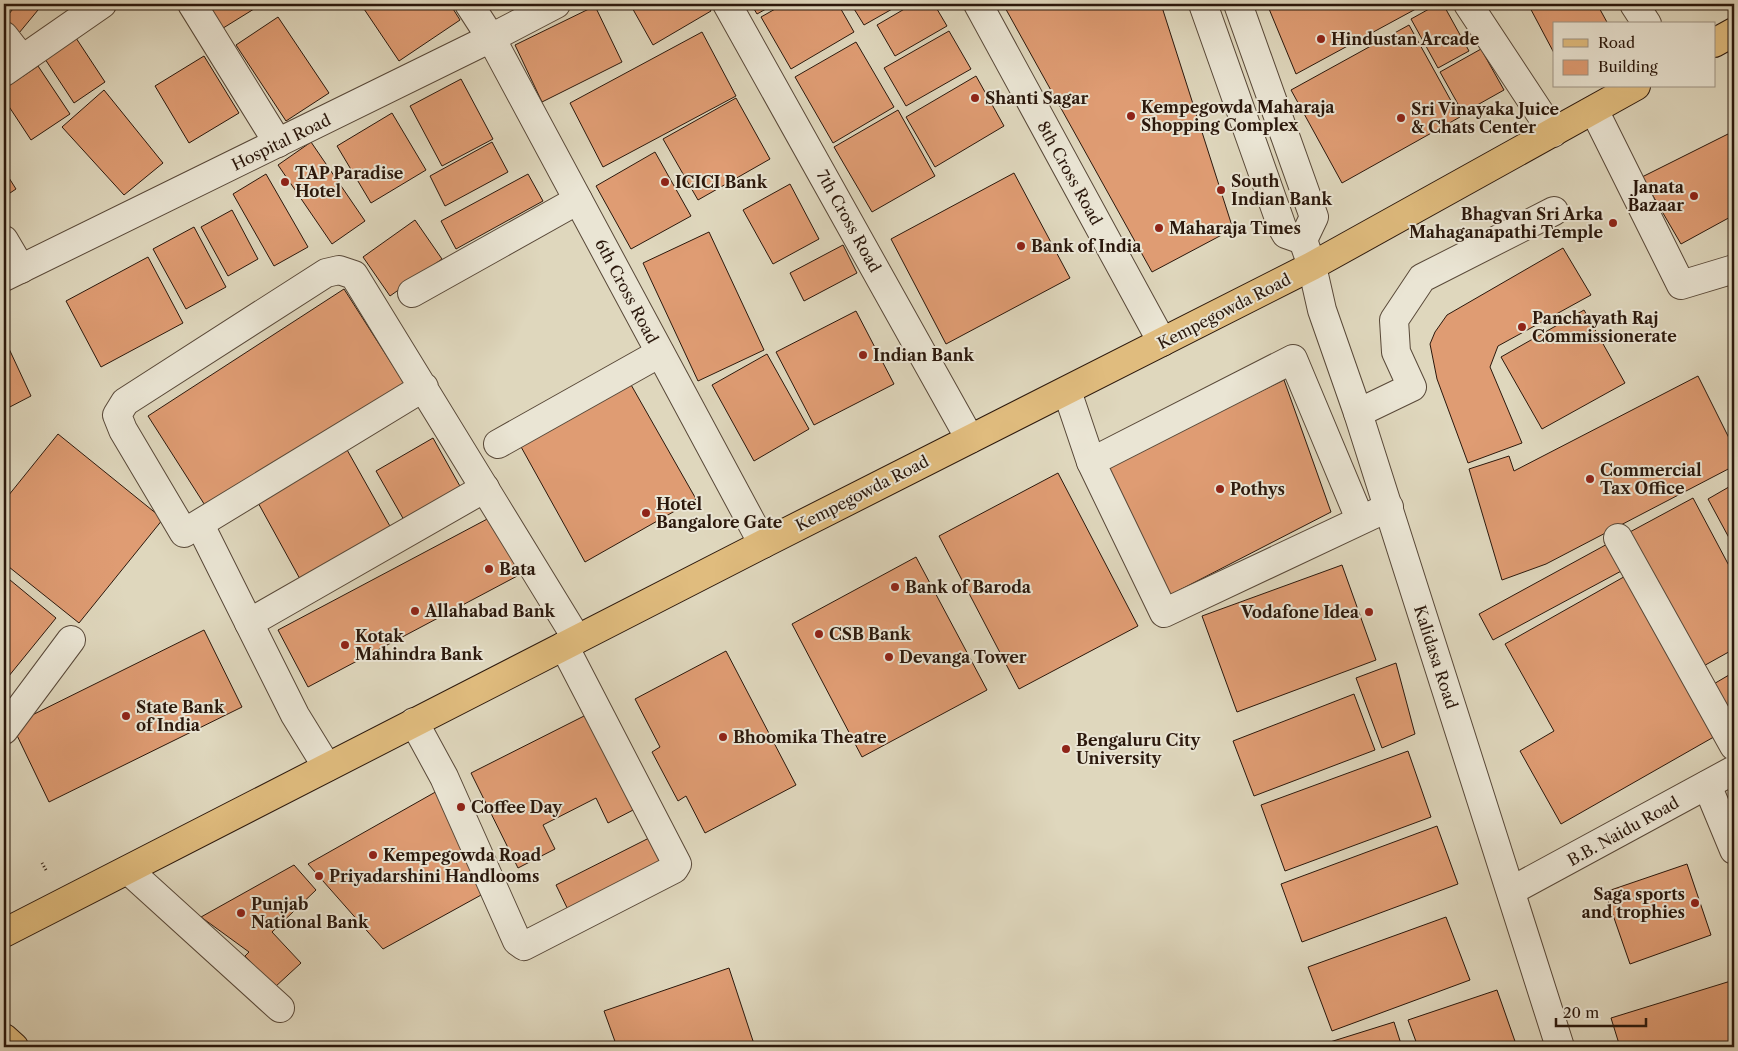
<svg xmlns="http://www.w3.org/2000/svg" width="1738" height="1051" font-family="'Libre Caslon Text',serif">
<rect width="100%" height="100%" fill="#dfd7bd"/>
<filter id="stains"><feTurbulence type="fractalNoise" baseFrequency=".004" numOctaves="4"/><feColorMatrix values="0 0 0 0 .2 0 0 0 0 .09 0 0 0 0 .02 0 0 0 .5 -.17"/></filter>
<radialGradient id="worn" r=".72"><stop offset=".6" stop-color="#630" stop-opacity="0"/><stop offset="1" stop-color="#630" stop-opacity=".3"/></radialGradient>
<g fill="#df9c73" stroke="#2b180c">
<path d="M17,4H30L38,10L19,33L4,20Z"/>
<path d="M204,4H262L220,30Z"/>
<path d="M365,4H450L460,20L399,61L362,6Z"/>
<path d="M630,4H707L711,11L653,45Z"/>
<path d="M751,4H775L757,14Z"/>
<path d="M784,4H838L854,32L791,69L761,17Z"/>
<path d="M851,4H901L864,25Z"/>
<path d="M913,4H934L947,26L895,56L877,25Z"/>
<path d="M1003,4H1161L1233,229L1152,272Z"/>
<path d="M1267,4H1425L1296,74Z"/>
<path d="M1438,4H1443L1469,51L1438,68L1411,19Z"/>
<path d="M1528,4H1597L1608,24H1554V53Z"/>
<path d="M595,6L622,62L542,102L515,45Z"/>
<path d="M278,17L329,93L286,121L236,45Z"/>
<path d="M1409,25L1460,117L1342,183L1291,90Z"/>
<path d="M949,31L971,69L906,106L884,68Z"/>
<path d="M702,32L736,96L603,167L570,103Z"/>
<path d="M76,38L105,82L74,103L45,59Z"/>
<path d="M856,42L894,107L833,143L795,77Z"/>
<path d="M1481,49L1504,90L1463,113L1440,72Z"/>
<path d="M204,56L239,113L189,143L155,86Z"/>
<path d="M38,66L70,114L31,140L4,99V89Z"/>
<path d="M976,76L1004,126L935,167L906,117Z"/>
<path d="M461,79L493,139L442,166L410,106Z"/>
<path d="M104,90L163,163L124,195L62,127Z"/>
<path d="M736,98L770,159L698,200L663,139Z"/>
<path d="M898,110L935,176L872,212L834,147Z"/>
<path d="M392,113L426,170L371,203L337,146Z"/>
<path d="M1734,131V215L1681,244L1642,177Z"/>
<path d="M311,142L365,221L332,244L278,165Z"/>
<path d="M492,142L508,172L445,206L430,176Z"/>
<path d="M655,152L691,216L631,249L596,186Z"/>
<path d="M4,170L16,189L4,197Z"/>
<path d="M1014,173L1070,278L946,344L891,239Z"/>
<path d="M266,174L308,247L274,266L233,194Z"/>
<path d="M528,174L543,201L456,249L441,221Z"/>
<path d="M790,184L819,239L773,264L743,210Z"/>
<path d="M232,210L258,259L228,276L201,227Z"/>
<path d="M415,220L442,259L390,296L363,257Z"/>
<path d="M194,227L226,287L186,309L153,249Z"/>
<path d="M709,232L764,350L698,381L643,263Z"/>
<path d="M843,245L857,273L804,301L790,273Z"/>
<path d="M1563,248L1591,295L1498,346L1490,367L1522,443L1468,463L1437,379L1430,344L1435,332L1447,315Z"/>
<path d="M148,257L183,323L101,367L66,301Z"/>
<path d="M344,289L404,383L208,510L148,416Z"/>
<path d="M1584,310L1625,383L1542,429L1501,357Z"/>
<path d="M856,311L894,384L814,425L776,352Z"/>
<path d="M4,338L31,396L4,410Z"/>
<path d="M767,354L809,429L754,461L712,385Z"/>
<path d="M1698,376L1734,448V466L1546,564L1502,580L1469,469L1509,456L1514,471Z"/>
<path d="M1284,380L1331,512L1168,596L1105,467Z"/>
<path d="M630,383L696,499L585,562L520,445Z"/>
<path d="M58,434L163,519L79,623L4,563V501Z"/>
<path d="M433,438L461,488L404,520L376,471Z"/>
<path d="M346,448L391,528L300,579L256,499Z"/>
<path d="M1058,473L1138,626L1019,689L939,536Z"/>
<path d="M1734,484V547L1708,499Z"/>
<path d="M1693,498L1734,575V649L1700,668L1628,533Z"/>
<path d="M491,517L521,574L308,687L278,630Z"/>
<path d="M1611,542L1625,569L1493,640L1479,614Z"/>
<path d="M916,557L987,690L862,757L792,624Z"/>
<path d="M1342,565L1376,660L1237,712L1202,616Z"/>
<path d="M1629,574L1719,734L1561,824L1520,751L1554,731L1505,644Z"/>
<path d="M4,575L56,618L4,682Z"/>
<path d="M204,630L242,707L49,802L12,725Z"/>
<path d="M726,651L796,785L705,833L686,796L678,801L652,752L660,747L635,699Z"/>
<path d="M1396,663L1415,734L1382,748L1356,678Z"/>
<path d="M1734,672V725L1712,685Z"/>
<path d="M1354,694L1375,750L1254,796L1233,741Z"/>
<path d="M590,713L637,808L608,823L596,798L543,825L555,849L518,868L471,773Z"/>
<path d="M1408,751L1431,817L1285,871L1261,805Z"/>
<path d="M439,790L492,889L383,949L308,864Z"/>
<path d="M1437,826L1458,884L1302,942L1281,884Z"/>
<path d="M651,837L666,868L571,916L556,885Z"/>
<path d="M1687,864L1711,935L1630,964L1605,892Z"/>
<path d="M294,865L316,890L272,932L301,963L275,987L245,956L249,952L201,917Z"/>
<path d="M1446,917L1470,980L1332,1031L1308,967Z"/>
<path d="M729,968L755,1047H617L604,1011Z"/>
<path d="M1734,980V1047H1620L1611,1018Z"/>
<path d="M1497,990L1517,1047H1418L1408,1020Z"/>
<path d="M1394,1022L1402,1047H1332L1330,1042Z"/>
</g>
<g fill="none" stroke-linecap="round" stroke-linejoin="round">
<g stroke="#584838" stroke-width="30">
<g id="minor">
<path d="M192,4L278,143"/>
<path d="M469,4L491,38L763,544"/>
<path d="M727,4L970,439"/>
<path d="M978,4L1162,342"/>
<path d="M1203,4L1282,227L1286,234L1303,240"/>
<path d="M1238,4L1314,217L1303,240"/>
<path d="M1468,4L1553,133"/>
<path d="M1634,4L1647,24"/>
<path d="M4,36L22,59"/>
<path d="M4,72L102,4"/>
<path d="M1594,110L1681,285L1734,269"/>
<path d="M4,240L21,269"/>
<path d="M1303,240L1312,266L1322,310L1358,413L1560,1047"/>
<path d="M4,277L491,38L556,4"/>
<path d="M412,293L578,200"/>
<path d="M424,387L184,533L123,430L117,415L125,402L326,273L339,270L354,275L577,639"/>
<path d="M1067,391L1091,462"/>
<path d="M1358,413L1412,387L1396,352L1394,320L1422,278L1554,211"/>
<path d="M498,444L660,353"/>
<path d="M1360,519L1293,359L1091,462L1164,613L1389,507"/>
<path d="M200,525L295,715L327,767"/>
<path d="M1618,538L1734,746"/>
<path d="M249,623L485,488"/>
<path d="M414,722L444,777L517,941L524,946L674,869L677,864L564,646"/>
<path d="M4,730L71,640"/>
<path d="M1707,785L1734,850"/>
<path d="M128,870L280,1008"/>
<path d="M1511,891L1734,770"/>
</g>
</g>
<g stroke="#2b180c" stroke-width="30">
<g id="major">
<path d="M1714,43L1734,32"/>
<path d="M4,933L763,544L1312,266L1636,86"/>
<path d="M4,1038L14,1047"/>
</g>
</g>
<path stroke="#2b180c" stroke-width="3" stroke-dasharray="1 2.5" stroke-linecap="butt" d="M42,863L46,870"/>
<use href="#minor" stroke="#eae5d4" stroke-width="28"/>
<use href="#major" stroke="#e0bc7e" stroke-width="28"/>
</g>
<g fill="#8f2418" stroke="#eae5d4" stroke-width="2">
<circle cx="1321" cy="39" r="5"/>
<circle cx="975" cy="98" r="5"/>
<circle cx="1131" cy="116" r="5"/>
<circle cx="1401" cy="118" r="5"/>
<circle cx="285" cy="182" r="5"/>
<circle cx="665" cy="182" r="5"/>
<circle cx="1221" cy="190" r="5"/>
<circle cx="1694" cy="196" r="5"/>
<circle cx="1613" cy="223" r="5"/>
<circle cx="1159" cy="228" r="5"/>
<circle cx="1021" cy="246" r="5"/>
<circle cx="1522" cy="327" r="5"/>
<circle cx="863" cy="355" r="5"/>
<circle cx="1590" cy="479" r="5"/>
<circle cx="1220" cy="489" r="5"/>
<circle cx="646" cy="513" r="5"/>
<circle cx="489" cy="569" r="5"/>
<circle cx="895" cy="587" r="5"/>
<circle cx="415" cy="611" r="5"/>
<circle cx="1369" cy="612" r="5"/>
<circle cx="819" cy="634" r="5"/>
<circle cx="345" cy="645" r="5"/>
<circle cx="889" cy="657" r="5"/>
<circle cx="126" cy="716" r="5"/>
<circle cx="723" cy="737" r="5"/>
<circle cx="1066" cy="749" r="5"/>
<circle cx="461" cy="807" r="5"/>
<circle cx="373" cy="855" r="5"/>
<circle cx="319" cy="876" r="5"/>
<circle cx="1695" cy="903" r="5"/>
<circle cx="241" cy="913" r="5"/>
</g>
<g text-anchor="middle" stroke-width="4" stroke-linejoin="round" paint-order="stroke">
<g font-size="16" font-weight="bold" fill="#2b180c" stroke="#eae5d4" text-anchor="start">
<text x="1331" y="45">Hindustan Arcade</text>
<text x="985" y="104">Shanti Sagar</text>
<text x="1141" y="113">Kempegowda Maharaja<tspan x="1141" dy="18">Shopping Complex</tspan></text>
<text x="1411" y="115">Sri Vinayaka Juice<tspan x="1411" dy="18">&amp; Chats Center</tspan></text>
<text x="295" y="179">TAP Paradise<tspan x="295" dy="18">Hotel</tspan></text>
<text x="1231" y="187">South<tspan x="1231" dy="18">Indian Bank</tspan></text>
<text x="675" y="188">ICICI Bank</text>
<text x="1684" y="193" text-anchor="end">Janata<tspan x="1684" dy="18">Bazaar</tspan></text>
<text x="1603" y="220" text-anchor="end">Bhagvan Sri Arka<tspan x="1603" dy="18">Mahaganapathi Temple</tspan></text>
<text x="1169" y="234">Maharaja Times</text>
<text x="1031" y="252">Bank of India</text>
<text x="1532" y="324">Panchayath Raj<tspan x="1532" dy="18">Commissionerate</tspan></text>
<text x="873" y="361">Indian Bank</text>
<text x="1600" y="476">Commercial<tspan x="1600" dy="18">Tax Office</tspan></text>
<text x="1230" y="495">Pothys</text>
<text x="656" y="510">Hotel<tspan x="656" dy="18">Bangalore Gate</tspan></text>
<text x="499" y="575">Bata</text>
<text x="905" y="593">Bank of Baroda</text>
<text x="425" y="617">Allahabad Bank</text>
<text x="1359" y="618" text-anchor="end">Vodafone Idea</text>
<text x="829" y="640">CSB Bank</text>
<text x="355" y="642">Kotak<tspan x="355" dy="18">Mahindra Bank</tspan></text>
<text x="899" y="663">Devanga Tower</text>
<text x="136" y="713">State Bank<tspan x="136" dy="18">of India</tspan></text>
<text x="733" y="743">Bhoomika Theatre</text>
<text x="1076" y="746">Bengaluru City<tspan x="1076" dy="18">University</tspan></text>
<text x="471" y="813">Coffee Day</text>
<text x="383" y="861">Kempegowda Road</text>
<text x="329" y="882">Priyadarshini Handlooms</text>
<text x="1685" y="900" text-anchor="end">Saga sports<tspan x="1685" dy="18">and trophies</tspan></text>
<text x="251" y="910">Punjab<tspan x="251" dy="18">National Bank</tspan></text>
</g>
<g font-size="16" fill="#2b180c" stroke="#eae5d4">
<text transform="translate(281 142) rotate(-26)" y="6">Hospital Road</text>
<text transform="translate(1070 173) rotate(61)" y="6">8th Cross Road</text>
<text transform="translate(849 221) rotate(61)" y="6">7th Cross Road</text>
<text transform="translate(627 291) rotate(62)" y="6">6th Cross Road</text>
<text transform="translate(1224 311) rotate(-27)" y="6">Kempegowda Road</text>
<text transform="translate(862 493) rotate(-27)" y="6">Kempegowda Road</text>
<text transform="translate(1436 657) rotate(72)" y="6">Kalidasa Road</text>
<text transform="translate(1623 831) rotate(-29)" y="6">B.B. Naidu Road</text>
</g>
</g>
<rect width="1738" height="1051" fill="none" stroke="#dfd7bd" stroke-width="20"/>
<rect x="5" y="5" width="1728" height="1041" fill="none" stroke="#2b180c" stroke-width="2.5"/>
<rect x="10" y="10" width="1718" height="1031" fill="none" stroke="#2b180c"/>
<rect x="1553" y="22" width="162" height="65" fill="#eae5d4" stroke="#9e9384"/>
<rect x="1563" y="39" width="25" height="8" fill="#e0bc7e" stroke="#9e9384"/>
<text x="1598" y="48" font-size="15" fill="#2b180c">Road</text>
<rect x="1563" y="60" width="25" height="15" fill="#df9c73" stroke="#9e9384"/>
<text x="1598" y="72" font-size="15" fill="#2b180c">Building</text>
<path d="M1556 1018v8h90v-8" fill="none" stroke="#2b180c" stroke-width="2.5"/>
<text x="1563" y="1018" font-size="15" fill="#2b180c" stroke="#eae5d4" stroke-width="4" paint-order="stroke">20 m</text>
<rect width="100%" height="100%" filter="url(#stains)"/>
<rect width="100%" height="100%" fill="url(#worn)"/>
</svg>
